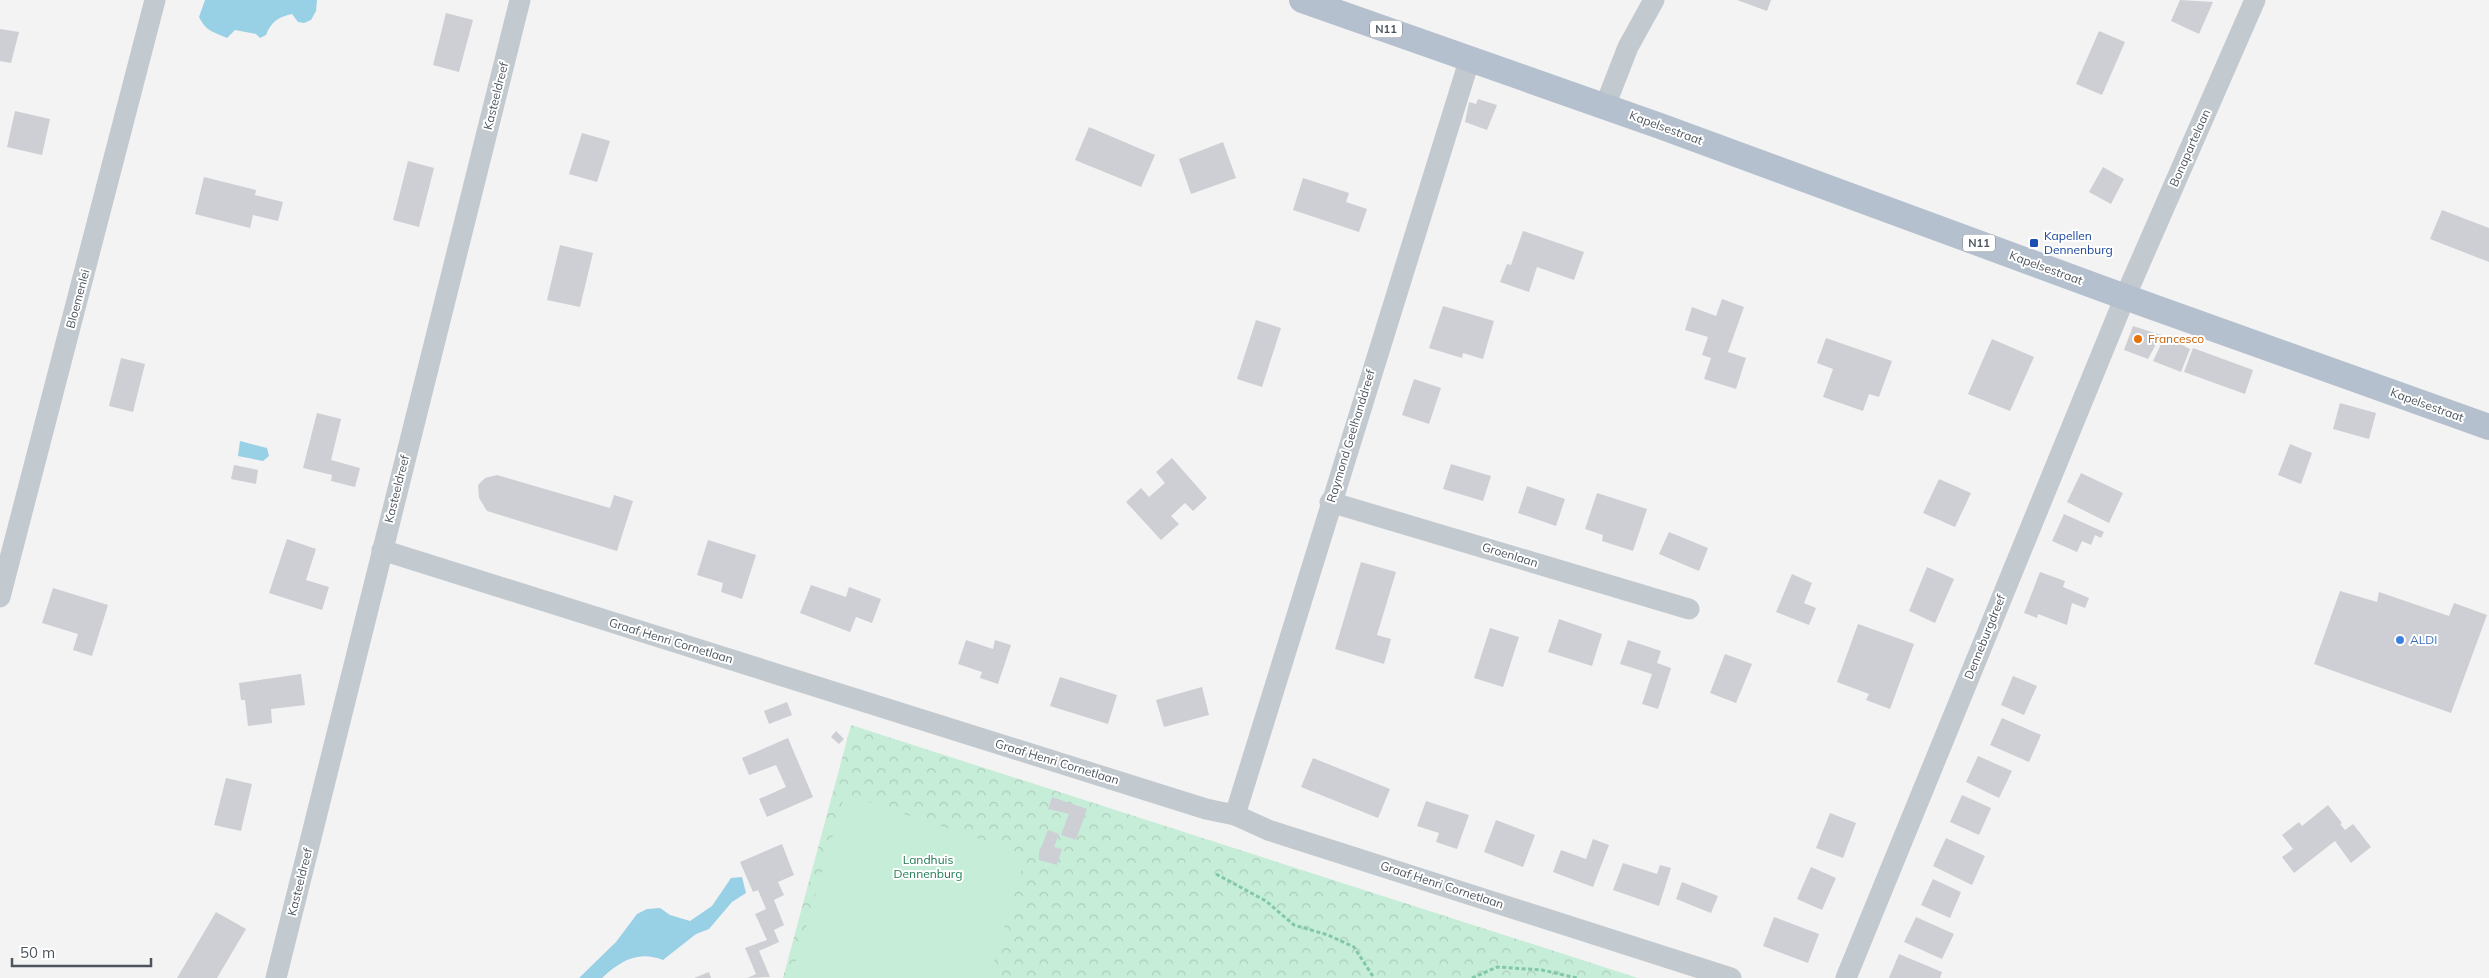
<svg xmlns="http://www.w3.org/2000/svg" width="2489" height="978" font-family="Mulish,sans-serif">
<defs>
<pattern id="park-crowns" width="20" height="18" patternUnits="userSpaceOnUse" patternTransform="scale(1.25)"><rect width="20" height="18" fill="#c6edd8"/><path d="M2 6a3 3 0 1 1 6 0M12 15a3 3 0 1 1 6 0" fill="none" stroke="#accdbc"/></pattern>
</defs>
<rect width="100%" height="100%" fill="#f4f3f3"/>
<path fill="url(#park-crowns)" d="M851,725L1638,978H783Z"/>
<path fill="#c6edd8" d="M845,794L1026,855L989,978H791Z"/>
<g fill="#98d0e5">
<path d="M205,0H317L316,11L311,20L304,23L298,22L292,14C278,17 271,22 266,35L260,38L256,34L235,30L227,38C212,31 207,32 199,17Z"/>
<path d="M240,441L267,448L269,456L263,461L238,456Z"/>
<path d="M742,877L746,893L732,902L709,929L696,934L663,960C638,950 620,961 602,978H579L616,942L637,914L647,909L660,908L670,915L690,921L712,906L731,878Z"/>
</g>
<g fill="#cdcfd4">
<path d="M1737,0H1771L1767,11Z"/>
<path d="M2180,0L2213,2L2199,34L2171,21Z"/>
<path d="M446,13L473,20L459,72L433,65Z"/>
<path d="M0,29L19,32L11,63L0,61Z"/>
<path d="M2099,31L2125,42L2102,95L2076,84Z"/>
<path d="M1478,99L1497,105L1487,130L1465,122L1469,102L1476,104Z"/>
<path d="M15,111L50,119L42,155L7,147Z"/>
<path d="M1089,127L1155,155L1141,187L1075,160Z"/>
<path d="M582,133L610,141L597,182L569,174Z"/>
<path d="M1223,142L1236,178L1191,194L1179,159Z"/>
<path d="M408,161L434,168L419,227L393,220Z"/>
<path d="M2103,167L2124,179L2111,204L2089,192Z"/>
<path d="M204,177L256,190L255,195L283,202L278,221L253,215L250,228L195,214Z"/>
<path d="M1303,178L1349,193L1346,202L1367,209L1359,232L1293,210Z"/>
<path d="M2442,210L2489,228V262L2430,239Z"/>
<path d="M1523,231L1584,252L1574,280L1537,267L1529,292L1500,282L1507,264L1511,265Z"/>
<path d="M560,245L593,253L580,307L547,300Z"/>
<path d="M1722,299L1744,307L1728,352L1746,358L1736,389L1704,379L1711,358L1702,355L1708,337L1685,330L1692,307L1716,316Z"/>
<path d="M1443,306L1494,321L1483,359L1463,353L1462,358L1429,348Z"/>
<path d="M1256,320L1281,328L1262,387L1237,379Z"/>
<path d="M2133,326L2161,335L2148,359L2124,350Z"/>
<path d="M2165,336L2190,349L2181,372L2153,361Z"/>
<path d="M1826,338L1892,361L1879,397L1869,394L1863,411L1823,397L1833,369L1817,363Z"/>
<path d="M1992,339L2034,357L2010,411L1968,394Z"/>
<path d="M2193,348L2253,370L2245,394L2184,372Z"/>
<path d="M121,358L145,364L133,412L109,406Z"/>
<path d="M1414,379L1441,388L1429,424L1402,415Z"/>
<path d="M2340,403L2376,413L2369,439L2333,429Z"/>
<path d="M317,413L341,419L331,460L360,468L355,487L331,481L332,475L303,468Z"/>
<path d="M2290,444L2312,453L2301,484L2278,475Z"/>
<path d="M1172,458L1207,498L1193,511L1185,503L1171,516L1179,524L1161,540L1126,502L1141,488L1149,497L1165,483L1156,472Z"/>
<path d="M1451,464L1491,476L1483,501L1443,489Z"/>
<path d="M234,465L258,470L256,484L231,479Z"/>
<path d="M2081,473L2123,493L2109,523L2067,502Z"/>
<path d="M497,475L610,508L614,495L633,501L617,551L487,511L479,498L478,485L485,478Z"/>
<path d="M1939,479L1971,493L1955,527L1923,513Z"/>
<path d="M1527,486L1565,499L1556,526L1518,513Z"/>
<path d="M1597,493L1647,509L1633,551L1602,541L1603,535L1585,529Z"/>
<path d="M2064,514L2104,532L2101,538L2095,535L2091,545L2082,541L2077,552L2052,541Z"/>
<path d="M1669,532L1708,548L1699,571L1659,554Z"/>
<path d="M287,539L316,549L306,580L329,587L322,610L269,593Z"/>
<path d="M708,540L756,555L742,599L721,592L723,583L697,575Z"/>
<path d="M1361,562L1396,572L1377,635L1391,639L1384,664L1335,649Z"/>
<path d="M1927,567L1954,579L1935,623L1909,611Z"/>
<path d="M2040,572L2065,581L2063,587L2089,598L2085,608L2072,603L2067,625L2038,614L2037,618L2024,613Z"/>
<path d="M1792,574L1812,583L1804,603L1816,608L1809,625L1776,612Z"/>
<path d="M811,585L846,597L849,587L881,599L872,623L856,617L850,632L800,613Z"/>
<path d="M53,588L108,605L92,656L73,650L78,634L42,623Z"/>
<path d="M2340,591L2377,602L2379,592L2449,616L2454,603L2487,615L2451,713L2314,664Z"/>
<path d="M1559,619L1602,634L1592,666L1548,652Z"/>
<path d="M1858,624L1914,644L1890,709L1866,700L1869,694L1837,682Z"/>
<path d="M1490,628L1519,637L1503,687L1474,678Z"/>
<path d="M966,640L993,649L995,640L1011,645L998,684L980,678L982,672L958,664Z"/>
<path d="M1628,640L1661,651L1657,663L1671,668L1658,709L1642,704L1652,674L1620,664Z"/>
<path d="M1725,654L1752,664L1736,703L1710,693Z"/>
<path d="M301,674L305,705L271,709L272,723L248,726L245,700H241L239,683Z"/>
<path d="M2013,676L2037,686L2024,715L2001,705Z"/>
<path d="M1060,677L1117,695L1108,724L1050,706Z"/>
<path d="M1202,687L1209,715L1164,727L1156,700Z"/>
<path d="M787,702L792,715L769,724L764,711Z"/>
<path d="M2002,718L2041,735L2029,762L1990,745Z"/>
<path d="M836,731L844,739L839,744L831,737Z"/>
<path d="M788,738L813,797L767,817L759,799L786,787L776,765L749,775L742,758Z"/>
<path d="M1978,756L2012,771L1999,798L1966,782Z"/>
<path d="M1313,758L1390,789L1378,818L1301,787Z"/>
<path d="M226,778L252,784L241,831L214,825Z"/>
<path d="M1962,795L1991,808L1979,835L1950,822Z"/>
<path d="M1052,797L1087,809L1076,840L1061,835L1069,814L1048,809Z"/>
<path d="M1426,801L1469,815L1457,849L1436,842L1439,833L1417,826Z"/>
<path d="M2328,805L2342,823L2340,824L2345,830L2353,824L2371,847L2351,863L2335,841L2294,873L2282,857L2293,849L2282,835L2299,822L2302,826Z"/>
<path d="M1830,813L1856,823L1843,858L1816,848Z"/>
<path d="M1496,820L1535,835L1523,867L1484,852Z"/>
<path d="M1048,830L1059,834L1054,847L1062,849L1057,865L1039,860V853Z"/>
<path d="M1946,838L1985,856L1972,885L1933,866Z"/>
<path d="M1593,839L1609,845L1593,887L1553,872L1561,850L1586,859Z"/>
<path d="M782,844L794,875L778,882L784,895L774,900L784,925L774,930L779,942L759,951L770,977L747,978L756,974L745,948L767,940L755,914L766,909L758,890L753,892L740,862Z"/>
<path d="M1623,863L1657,874L1660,865L1671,868L1659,906L1613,890Z"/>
<path d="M1811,867L1836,878L1822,910L1797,899Z"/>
<path d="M1933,879L1961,892L1950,918L1921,905Z"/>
<path d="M1682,882L1718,896L1711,913L1676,899Z"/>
<path d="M216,912L246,929L217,978H177Z"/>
<path d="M1774,917L1819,934L1808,963L1763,946Z"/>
<path d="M1916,917L1954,934L1942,959L1904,942Z"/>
<path d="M1899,954L1942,972L1940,978H1889Z"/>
<path d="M709,972L711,978H694Z"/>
</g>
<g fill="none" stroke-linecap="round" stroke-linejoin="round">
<g stroke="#81c8a9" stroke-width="3" stroke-dasharray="4 2.5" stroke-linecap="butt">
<path d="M1216,874L1266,901L1294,925L1328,935L1354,947L1374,978"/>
<path d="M1472,978L1497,967L1542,970L1577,978"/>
</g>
<g stroke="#c2c9cf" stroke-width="21">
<path d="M1605,106L1628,47L1654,0"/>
<path d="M1330,502L1689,609"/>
<path d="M382,550L1206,809L1235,815L1268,830L1731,978"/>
<path d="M0,597L155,0"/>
<path d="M1235,815L1470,58"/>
<path d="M276,978L520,0"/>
<path d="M1846,978L2125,297L2255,0"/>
</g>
<path stroke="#b5c0ce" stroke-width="26" d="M1302,0L1660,126L2125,297L2489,427"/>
</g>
<rect fill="#1a4fb4" stroke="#fff" stroke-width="2" x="2029" y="238" width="10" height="10" rx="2.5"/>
<circle fill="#e8710a" stroke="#fff" stroke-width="2" cx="2138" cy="339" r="5"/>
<circle fill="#3f7fe0" stroke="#fff" stroke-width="2" cx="2400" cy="640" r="5"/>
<g text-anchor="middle" stroke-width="4" stroke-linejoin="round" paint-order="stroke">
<g fill="#fff" stroke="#82878e" stroke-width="1">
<rect x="1370" y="20.5" width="32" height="17" rx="4"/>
<rect x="1963" y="234.5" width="32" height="17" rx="4"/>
</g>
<g font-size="11" font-weight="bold" fill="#4c545e">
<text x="1386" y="33">N11</text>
<text x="1979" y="247">N11</text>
</g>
<g font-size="12" fill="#4c545e" stroke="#fff">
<text transform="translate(496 96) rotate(-76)" y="4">Kasteeldreef</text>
<text transform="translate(1666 128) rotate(20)" y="4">Kapelsestraat</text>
<text transform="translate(2190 148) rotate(-66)" y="4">Bonapartelaan</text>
<text transform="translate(2046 268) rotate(20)" y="4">Kapelsestraat</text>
<text transform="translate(78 299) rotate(-75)" y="4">Bloemenlei</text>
<text transform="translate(2427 405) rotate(20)" y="4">Kapelsestraat</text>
<text transform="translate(1351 436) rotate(-73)" y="4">Raymond Geelhanddreef</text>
<text transform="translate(397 489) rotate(-76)" y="4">Kasteeldreef</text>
<text transform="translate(1510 555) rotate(17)" y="4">Groenlaan</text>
<text transform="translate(1985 637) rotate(-68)" y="4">Denneburgdreef</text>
<text transform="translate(671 641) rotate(17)" y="4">Graaf Henri Cornetlaan</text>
<text transform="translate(1057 762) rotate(17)" y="4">Graaf Henri Cornetlaan</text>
<text transform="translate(300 882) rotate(-76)" y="4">Kasteeldreef</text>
<text transform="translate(1442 885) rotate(18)" y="4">Graaf Henri Cornetlaan</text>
</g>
<g font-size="12" fill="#164399" stroke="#fff" text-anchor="start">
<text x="2044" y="240">Kapellen<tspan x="2044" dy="14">Dennenburg</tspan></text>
</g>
<g font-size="12" fill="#c56008" stroke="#fff" text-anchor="start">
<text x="2148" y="343">Francesco</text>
</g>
<g font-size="12" fill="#366cbe" stroke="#fff" text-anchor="start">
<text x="2410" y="644">ALDI</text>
</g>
<g font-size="12" fill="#217b54" stroke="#fff">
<text x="928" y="864">Landhuis<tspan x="928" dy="14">Dennenburg</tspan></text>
</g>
</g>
<path d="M12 958v8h139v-8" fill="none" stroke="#4c545e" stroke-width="2.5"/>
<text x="20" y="958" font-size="15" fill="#4c545e" stroke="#ffffff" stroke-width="4" paint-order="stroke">50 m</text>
</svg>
